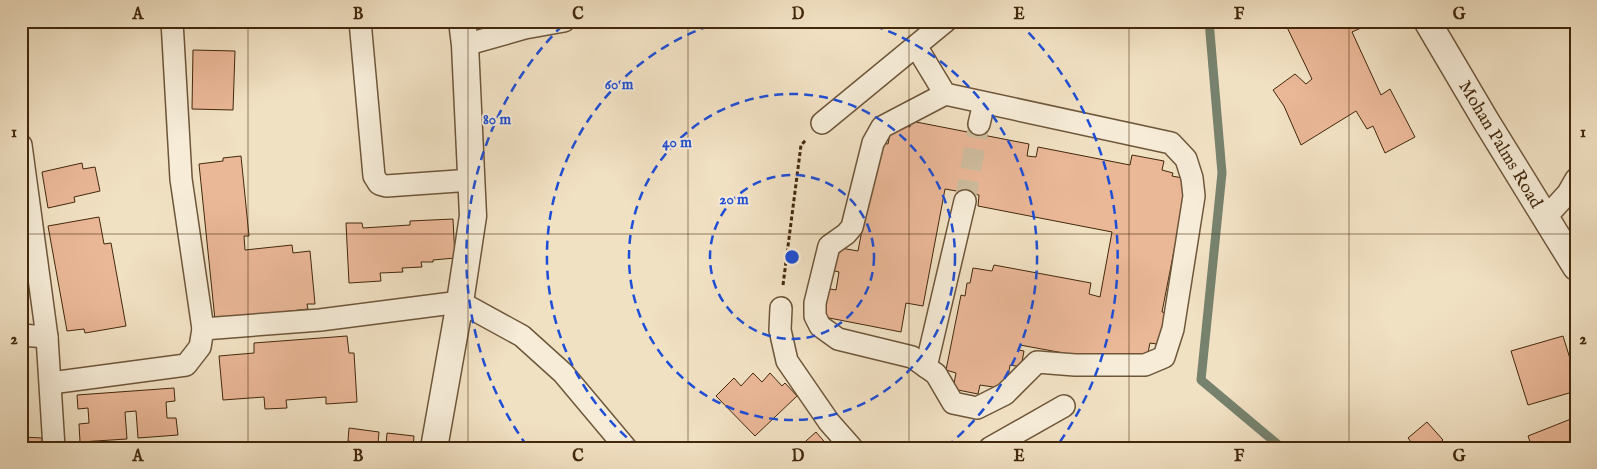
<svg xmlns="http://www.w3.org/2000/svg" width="1597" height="469" font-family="'IM FELL English',serif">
<rect width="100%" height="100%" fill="#f1e1c3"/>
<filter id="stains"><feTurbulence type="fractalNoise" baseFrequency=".004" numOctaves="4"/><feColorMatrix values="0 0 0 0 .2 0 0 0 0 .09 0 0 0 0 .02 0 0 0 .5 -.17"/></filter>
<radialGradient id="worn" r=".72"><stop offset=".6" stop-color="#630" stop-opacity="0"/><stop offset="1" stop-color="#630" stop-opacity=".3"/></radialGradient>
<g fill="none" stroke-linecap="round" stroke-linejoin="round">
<path stroke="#77826e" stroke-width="9" d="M1209,21L1222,173L1201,380L1282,448"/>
</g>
<g fill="#eab797" stroke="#42280c">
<path d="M1284,21H1357L1361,28L1352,32L1381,95L1390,89L1415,137L1385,153L1373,126L1367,129L1356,111L1301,145L1284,106L1273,90L1295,74L1306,84L1312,79Z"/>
<path d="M193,50L235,51L233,110L192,109Z"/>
<path d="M911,121L1029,144L1027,156L1036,157L1038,147L1130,165L1132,155L1164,161L1162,170L1173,173L1172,176L1188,179L1162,312L1169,313L1163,345L1150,343L1146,362L1123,364L1020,345L1019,350L1024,351L1021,367L1010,365L1006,389L980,385L978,394L953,389L956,373L946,370L961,295L965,296L967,283H970L973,268L992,271L994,265L1091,283L1089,294L1100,297L1112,232L978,206L979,195L945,189L923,306L906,303L901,332L819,316L825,288L836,290L839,272L831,270L835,247L858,251L876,156L882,143L888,144L892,123L910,127Z"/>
<path d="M241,156L249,236H244L245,250L292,245L293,253L310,251L315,304H307L308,309L215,320L199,164L223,161V158Z"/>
<path d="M82,163L83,169L95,167L100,191L74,197L75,202L48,208L42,172Z"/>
<path d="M99,217L104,244L111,243L126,326L85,333L84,329L67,331L48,226Z"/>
<path d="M453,219L455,258L433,260V262H421L422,267L402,268L403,272L380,273L381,281L349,283L346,223H362L363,228L410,225V221Z"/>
<path d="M347,336L349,353H354L357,402L326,404V397L286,400L287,408L265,409L264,397L223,400L219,356L254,353V343Z"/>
<path d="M1563,336L1576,378V391L1528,405L1511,351Z"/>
<rect x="21" y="344" width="6" height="55"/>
<path d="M753,373L762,382L770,373L782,386L785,383L797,396L755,436L716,396L734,378L741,386Z"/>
<path d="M174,388L175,401L166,402L167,418H176L178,435L138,438L136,411L125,412L127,439L80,442L79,424L89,423L88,408L78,409L77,395Z"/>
<path d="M1576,417V448H1537L1536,446L1532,447L1528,436Z"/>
<path d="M1427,422L1443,440L1436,446L1438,448H1414L1415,447L1408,438Z"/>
<path d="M349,428L379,432L378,444L386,445L387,433L414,436L413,448H353V442L348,441Z"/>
<path d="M21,429H24L23,437L42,438V448H21Z"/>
<path d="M816,432L829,447L798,448Z"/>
</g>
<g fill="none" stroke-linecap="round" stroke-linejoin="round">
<path stroke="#cebc9e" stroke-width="21" stroke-dasharray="21 11" stroke-linecap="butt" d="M965,201L979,124"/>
<g stroke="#6e563a" stroke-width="24">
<g id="minor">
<path d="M172,21L181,179L203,329"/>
<path d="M360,21L374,176L379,184L386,186L472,180"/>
<path d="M465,45L525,28L564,21"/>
<path d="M916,46L945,94L1171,143L1186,159L1192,178L1194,196L1173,329L1164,357L1145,365H1075L1037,362L1005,394L977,408L953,403L936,374L912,357L838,339L820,326L815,316V303L829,246L846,234L852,227L873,143L882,127L945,94"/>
<path d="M822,123L946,21"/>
<path d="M979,124L984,103"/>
<path d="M21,145L47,337L54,448"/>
<path d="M1546,217L1568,193L1576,179"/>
<path d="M781,308L780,330L787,361L829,422L852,448"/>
<path d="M21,335L47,337"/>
<path d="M926,367L965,201"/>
<path d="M51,383L186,365L200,347L203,329L320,320L460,302L522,336L563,373L626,448"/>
<path d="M990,448L1064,406"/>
</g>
</g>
<g stroke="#6e563a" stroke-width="29">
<g id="tertiary">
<path d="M1427,21L1486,121L1576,267"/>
<path d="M434,448L460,302L473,216L465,45L462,21"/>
</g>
</g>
<path stroke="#42280c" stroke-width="3" stroke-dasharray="4 2.5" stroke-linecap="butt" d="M783,285L801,145L806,140"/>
<use href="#minor" stroke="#f6ecd8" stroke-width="21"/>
<use href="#tertiary" stroke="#f6ecd8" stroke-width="26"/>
</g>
<path fill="none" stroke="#42280c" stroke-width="1" stroke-opacity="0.55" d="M248,21V448M468,21V448M688,21V448M909,21V448M1129,21V448M1349,21V448M21,234H1576"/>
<g fill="none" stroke="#1d4ed8" stroke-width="2.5" stroke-dasharray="9 6">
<circle cx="792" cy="257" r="82"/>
<circle cx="792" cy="257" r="163"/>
<path d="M638 447A245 245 0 0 1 724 21M860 21A245 245 0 0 1 946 447"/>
<path d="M527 446A326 326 0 0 1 566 22M1018 22A326 326 0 0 1 1057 446"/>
</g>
<g text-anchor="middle" stroke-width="4" stroke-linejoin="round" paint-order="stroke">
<g font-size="18" fill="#42280c" stroke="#f6ecd8">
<text transform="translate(1501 144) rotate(59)" y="6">Mohan Palms Road</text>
</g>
</g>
<circle cx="792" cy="257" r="8" fill="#1d4ed8" stroke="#f6ecd8" stroke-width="2.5"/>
<g font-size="15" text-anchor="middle" font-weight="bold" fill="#1d4ed8" stroke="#f6ecd8" stroke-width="4" stroke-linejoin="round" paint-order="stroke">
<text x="619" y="89">60 m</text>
<text x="497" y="124">80 m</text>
<text x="677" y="147">40 m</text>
<text x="734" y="204">20 m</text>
</g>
<rect width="1597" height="469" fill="none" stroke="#f1e1c3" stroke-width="55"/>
<rect x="28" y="28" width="1542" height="414" fill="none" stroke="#42280c" stroke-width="2"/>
<g font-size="16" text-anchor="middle" font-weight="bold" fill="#42280c">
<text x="138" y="19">A</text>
<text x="358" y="19">B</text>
<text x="578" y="19">C</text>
<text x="798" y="19">D</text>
<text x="1019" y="19">E</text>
<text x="1239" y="19">F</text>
<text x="1459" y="19">G</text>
<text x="14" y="137">1</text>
<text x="1583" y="137">1</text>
<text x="14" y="344">2</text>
<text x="1583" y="344">2</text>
<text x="138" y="461">A</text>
<text x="358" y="461">B</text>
<text x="578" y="461">C</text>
<text x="798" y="461">D</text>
<text x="1019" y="461">E</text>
<text x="1239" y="461">F</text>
<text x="1459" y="461">G</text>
</g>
<rect width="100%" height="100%" filter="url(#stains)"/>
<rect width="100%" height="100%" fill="url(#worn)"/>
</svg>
